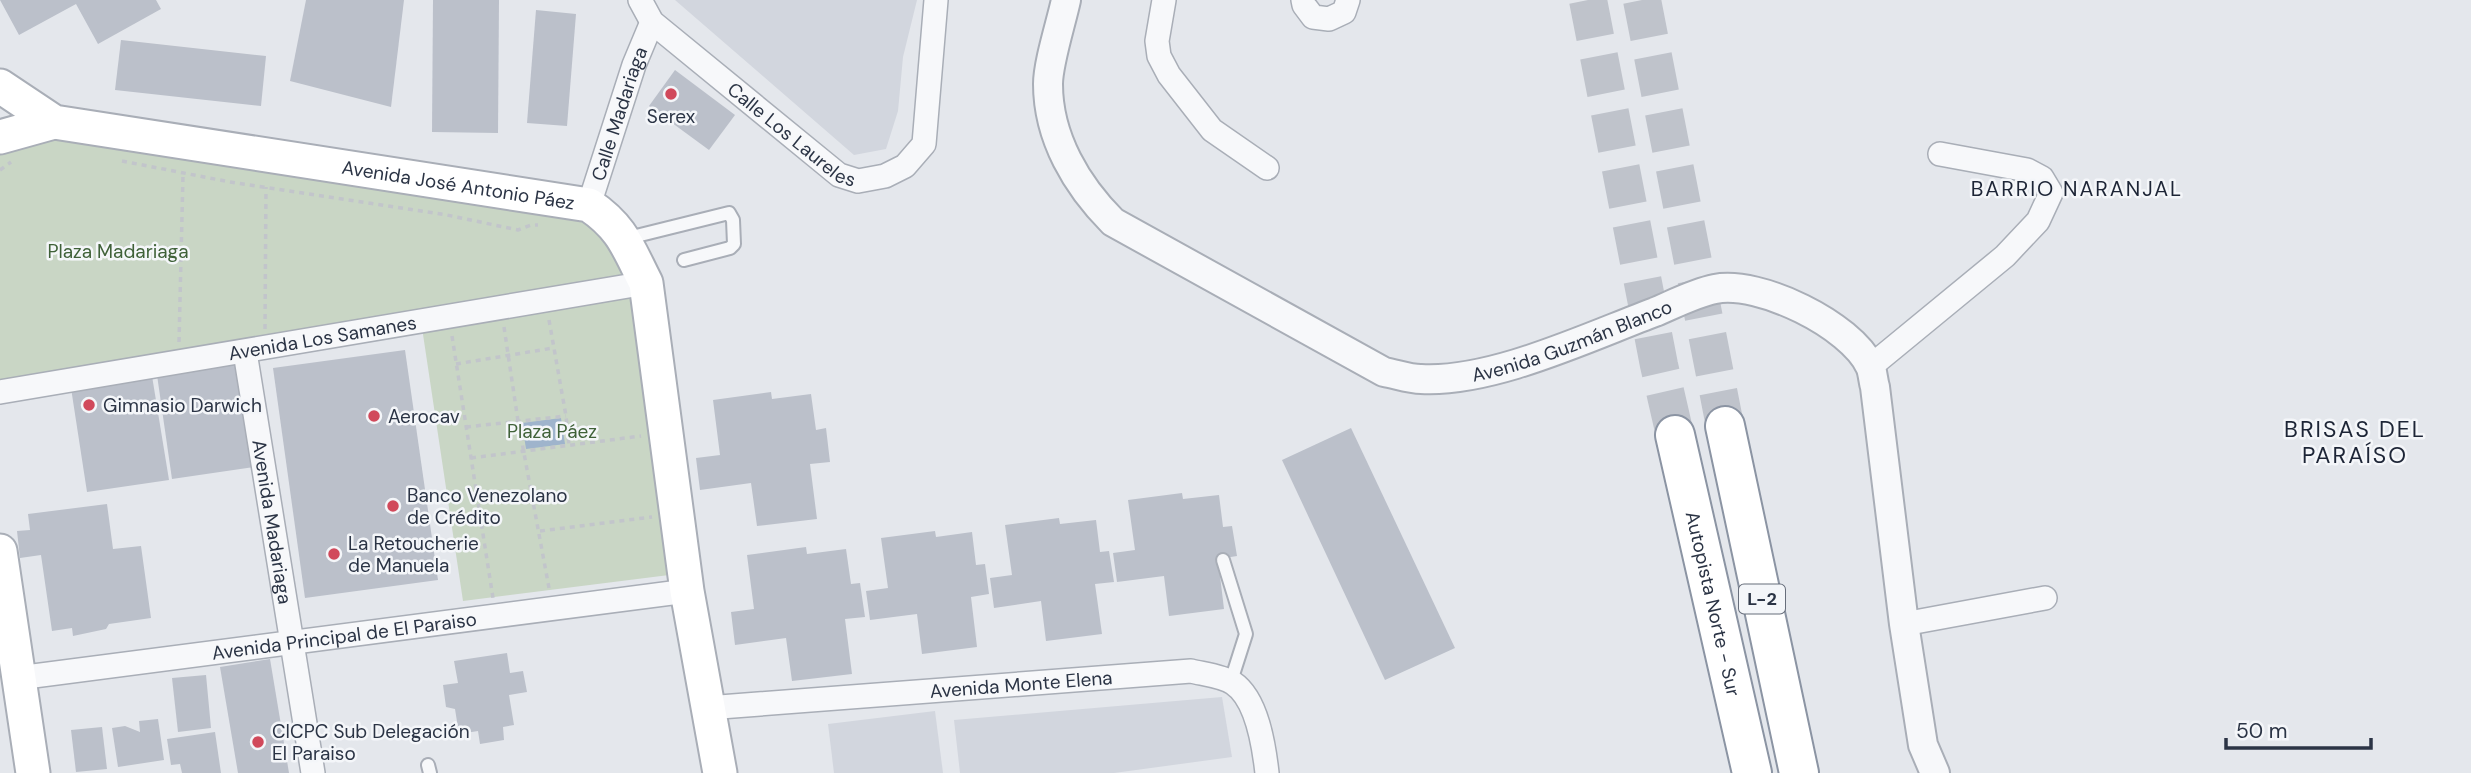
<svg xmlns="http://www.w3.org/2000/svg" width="2471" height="773" font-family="'DM Sans',sans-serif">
<rect width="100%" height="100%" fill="#e4e7ec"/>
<g fill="#d2d6de">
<path d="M675,0H917L903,57L898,111L886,149L854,155Z"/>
<path d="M1222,697L1232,757L1114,773H960L954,720Z"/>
<path d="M935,711L943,773H834L828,724Z"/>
</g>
<path fill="#c9d6c5" d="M55,122L589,205L624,239L685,573L463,601L421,321L0,392V137Z"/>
<path fill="#9fb4cc" d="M561,418L565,444L526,449L522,423Z"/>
<g fill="#bbc0ca">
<path d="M0,0H156L161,9L98,44L76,4L19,35Z"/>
<path d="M306,0H404L391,107L290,81Z"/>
<path d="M433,0H499L498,133L432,132Z"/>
<path d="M536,10L576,14L567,126L527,123Z"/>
<path d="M121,40L266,56L261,106L115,90Z"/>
<path d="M675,70L735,115L709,150L649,106Z"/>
<path d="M405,350L438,580L305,598L273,368Z"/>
<path d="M238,363L254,467L172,479L157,375Z"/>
<path d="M152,376L169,480L87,492L71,388Z"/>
<path d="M771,392L772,399L811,394L816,430L826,428L830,462L810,464L817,519L757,526L751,483L700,490L696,458L720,455L713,400Z"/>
<path d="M1351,428L1455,648L1385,680L1282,460Z"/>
<path d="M1182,493L1183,499L1219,495L1223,527L1232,526L1237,556L1218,559L1224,609L1169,616L1164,576L1117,582L1113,553L1135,550L1128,500Z"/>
<path d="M107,504L113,549L141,546L151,618L109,624L106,629L73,636L72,628L52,631L41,555L20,558L17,531L30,530L28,514Z"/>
<path d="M1059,518L1060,524L1096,520L1100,552L1109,551L1114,582L1095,584L1102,634L1046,641L1041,601L994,608L990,578L1012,575L1005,525Z"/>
<path d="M935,531L936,537L972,532L976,565L985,564L989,594L971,597L977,647L922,654L917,614L870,620L866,591L888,588L881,538Z"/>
<path d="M806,547L807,554L846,549L851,584L860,583L865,617L845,619L852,674L792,681L786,638L735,645L731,612L754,609L747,555Z"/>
<path d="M507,653L510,673L523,671L527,692L509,695L514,725L503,727L504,740L480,744L478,731L459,734L455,709L446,707L443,685L458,683L454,661Z"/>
<path d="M270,659L289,773H238L220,667Z"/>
<path d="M206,675L211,728L178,732L172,678Z"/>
<path d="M158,719L164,760L118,767L112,728L125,726L140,732L139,721Z"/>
<path d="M102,727L107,769L76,772L71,730Z"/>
<path d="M215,732L221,773H182L180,764L171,765L167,739Z"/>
</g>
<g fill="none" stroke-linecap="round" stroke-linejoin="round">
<g stroke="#bfc3cb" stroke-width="38" stroke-dasharray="38 19" stroke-linecap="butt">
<path d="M1588,0L1659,365L1675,435"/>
<path d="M1642,0L1725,426"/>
</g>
<g stroke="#a9aeb7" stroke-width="16">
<g id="service">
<path d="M624,239L729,213L733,220L734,244L730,248L684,260"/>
<path d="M1223,560L1246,634L1231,681"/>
<path d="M428,765L430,773"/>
</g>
</g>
<g stroke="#a9aeb7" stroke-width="26">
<g id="minor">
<path id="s1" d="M640,0L652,22L839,175L858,181L885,176L905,166L924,144L936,0"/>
<path d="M1164,0L1157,41L1159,56L1169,75L1212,130L1267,168"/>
<path d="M1303,0L1304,5L1313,17L1329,19L1344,12L1348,0"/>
<path id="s2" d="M589,205L634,65L652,22"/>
<path id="s3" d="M245,352L313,773"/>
<path d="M1870,367L2005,256L2038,221L2051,193L2042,178L2027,170L1940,154"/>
<path id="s4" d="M0,392L646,283"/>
<path d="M1904,624L2045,598"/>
<path id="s5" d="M18,678L687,591"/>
<path id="s6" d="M707,708L1191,671C1203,674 1222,676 1233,683C1257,699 1264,746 1267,773"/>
</g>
</g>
<g stroke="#a9aeb7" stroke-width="32">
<g id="tertiary">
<path id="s7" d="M1066,0C1061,23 1048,63 1048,84C1048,138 1077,186 1113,222L1384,372C1396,374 1409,379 1421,379C1492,383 1588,337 1655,312C1674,304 1695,293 1715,289C1759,280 1851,325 1870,366C1873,372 1873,381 1875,387L1904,624L1923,745L1935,773"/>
</g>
</g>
<g stroke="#a9aeb7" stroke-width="37">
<g id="secondary">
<path id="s8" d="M0,86L54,122L589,205C623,228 628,248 646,283L687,591L720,773"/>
<path d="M0,137L54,122"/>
<path d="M0,551L33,773"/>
</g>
</g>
<g stroke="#8b94a3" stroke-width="42">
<g id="motorway">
<path d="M1725,426L1799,773"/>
<path id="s9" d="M1675,435L1752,773"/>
</g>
</g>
<g stroke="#c2c5cb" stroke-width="3.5" stroke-dasharray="5 5" stroke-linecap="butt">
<path d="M122,161L230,182L447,215L518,230L531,225H538"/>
<path d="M0,170L11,162"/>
<path d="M549,320L566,416L569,445"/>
<path d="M504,327L518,421L549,588"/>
<path d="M265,329L266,187"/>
<path d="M452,336L493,598"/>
<path d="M179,342L183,174"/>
<path d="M456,364L553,348"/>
<path d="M466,427L566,416"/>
<path d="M471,458L641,436"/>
<path d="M540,531L652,517"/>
</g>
<use href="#service" stroke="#f7f8fa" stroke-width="12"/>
<use href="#minor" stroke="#f7f8fa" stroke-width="23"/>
<use href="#tertiary" stroke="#f7f8fa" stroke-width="28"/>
<use href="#secondary" stroke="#fff" stroke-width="33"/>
<use href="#motorway" stroke="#fff" stroke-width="38"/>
</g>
<g fill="#d1495b" stroke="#f4f6f9" stroke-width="2.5">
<circle cx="671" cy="94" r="7"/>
<circle cx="89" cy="405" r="7"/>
<circle cx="374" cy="416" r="7"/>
<circle cx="393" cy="506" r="7"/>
<circle cx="334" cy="554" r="7"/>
<circle cx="258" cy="742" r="7"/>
</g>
<g text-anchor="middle" stroke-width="5" stroke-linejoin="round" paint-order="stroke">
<rect fill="#f4f6f9" stroke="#676e7b" stroke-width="2" x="1739" y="584.5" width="46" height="29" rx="5"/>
<g font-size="18" font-weight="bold" fill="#2b3445">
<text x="1762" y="605">L-2</text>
</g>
<g font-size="19" fill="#2b3445" stroke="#f4f6f9">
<text dy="7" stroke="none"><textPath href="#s2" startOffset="96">Calle Madariaga</textPath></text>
<text dy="7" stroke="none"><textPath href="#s1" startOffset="205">Calle Los Laureles</textPath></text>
<text dy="7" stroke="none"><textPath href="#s8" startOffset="474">Avenida José Antonio Páez</textPath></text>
<text dy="7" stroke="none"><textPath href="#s4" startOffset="327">Avenida Los Samanes</textPath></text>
<text dy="7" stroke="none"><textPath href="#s7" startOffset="747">Avenida Guzmán Blanco</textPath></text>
<text dy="7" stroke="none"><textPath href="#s3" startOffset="172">Avenida Madariaga</textPath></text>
<text dy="7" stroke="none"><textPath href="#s9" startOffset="173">Autopista Norte - Sur</textPath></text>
<text dy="7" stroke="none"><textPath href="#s5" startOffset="329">Avenida Principal de El Paraiso</textPath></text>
<text dy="7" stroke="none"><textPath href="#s6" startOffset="315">Avenida Monte Elena</textPath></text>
</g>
<g font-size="19" fill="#2b3445" stroke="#f4f6f9" text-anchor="start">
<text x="671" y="123" text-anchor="middle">Serex</text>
<text x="103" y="412">Gimnasio Darwich</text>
<text x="388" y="423">Aerocav</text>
<text x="407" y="502">Banco Venezolano<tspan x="407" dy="22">de Crédito</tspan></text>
<text x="348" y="550">La Retoucherie<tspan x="348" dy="22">de Manuela</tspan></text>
<text x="272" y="738">CICPC Sub Delegación<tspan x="272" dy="22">El Paraiso</tspan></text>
</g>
<g font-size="19" fill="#3f6138" stroke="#f4f6f9">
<text x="118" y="258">Plaza Madariaga</text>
<text x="552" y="438">Plaza Páez</text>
</g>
<g font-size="21" letter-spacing="2" fill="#1d2536" stroke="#f4f6f9">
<text x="2077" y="196">BARRIO NARANJAL</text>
</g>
<g font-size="23" letter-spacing="2" fill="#1d2536" stroke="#f4f6f9">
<text x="2355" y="437">BRISAS DEL<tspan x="2355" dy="26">PARAÍSO</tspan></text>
</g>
</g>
<path d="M2226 738v10h145v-10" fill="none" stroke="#2b3445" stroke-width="3.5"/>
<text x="2236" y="738" font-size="21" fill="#2b3445" stroke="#f4f6f9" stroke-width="5" paint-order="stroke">50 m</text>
</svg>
